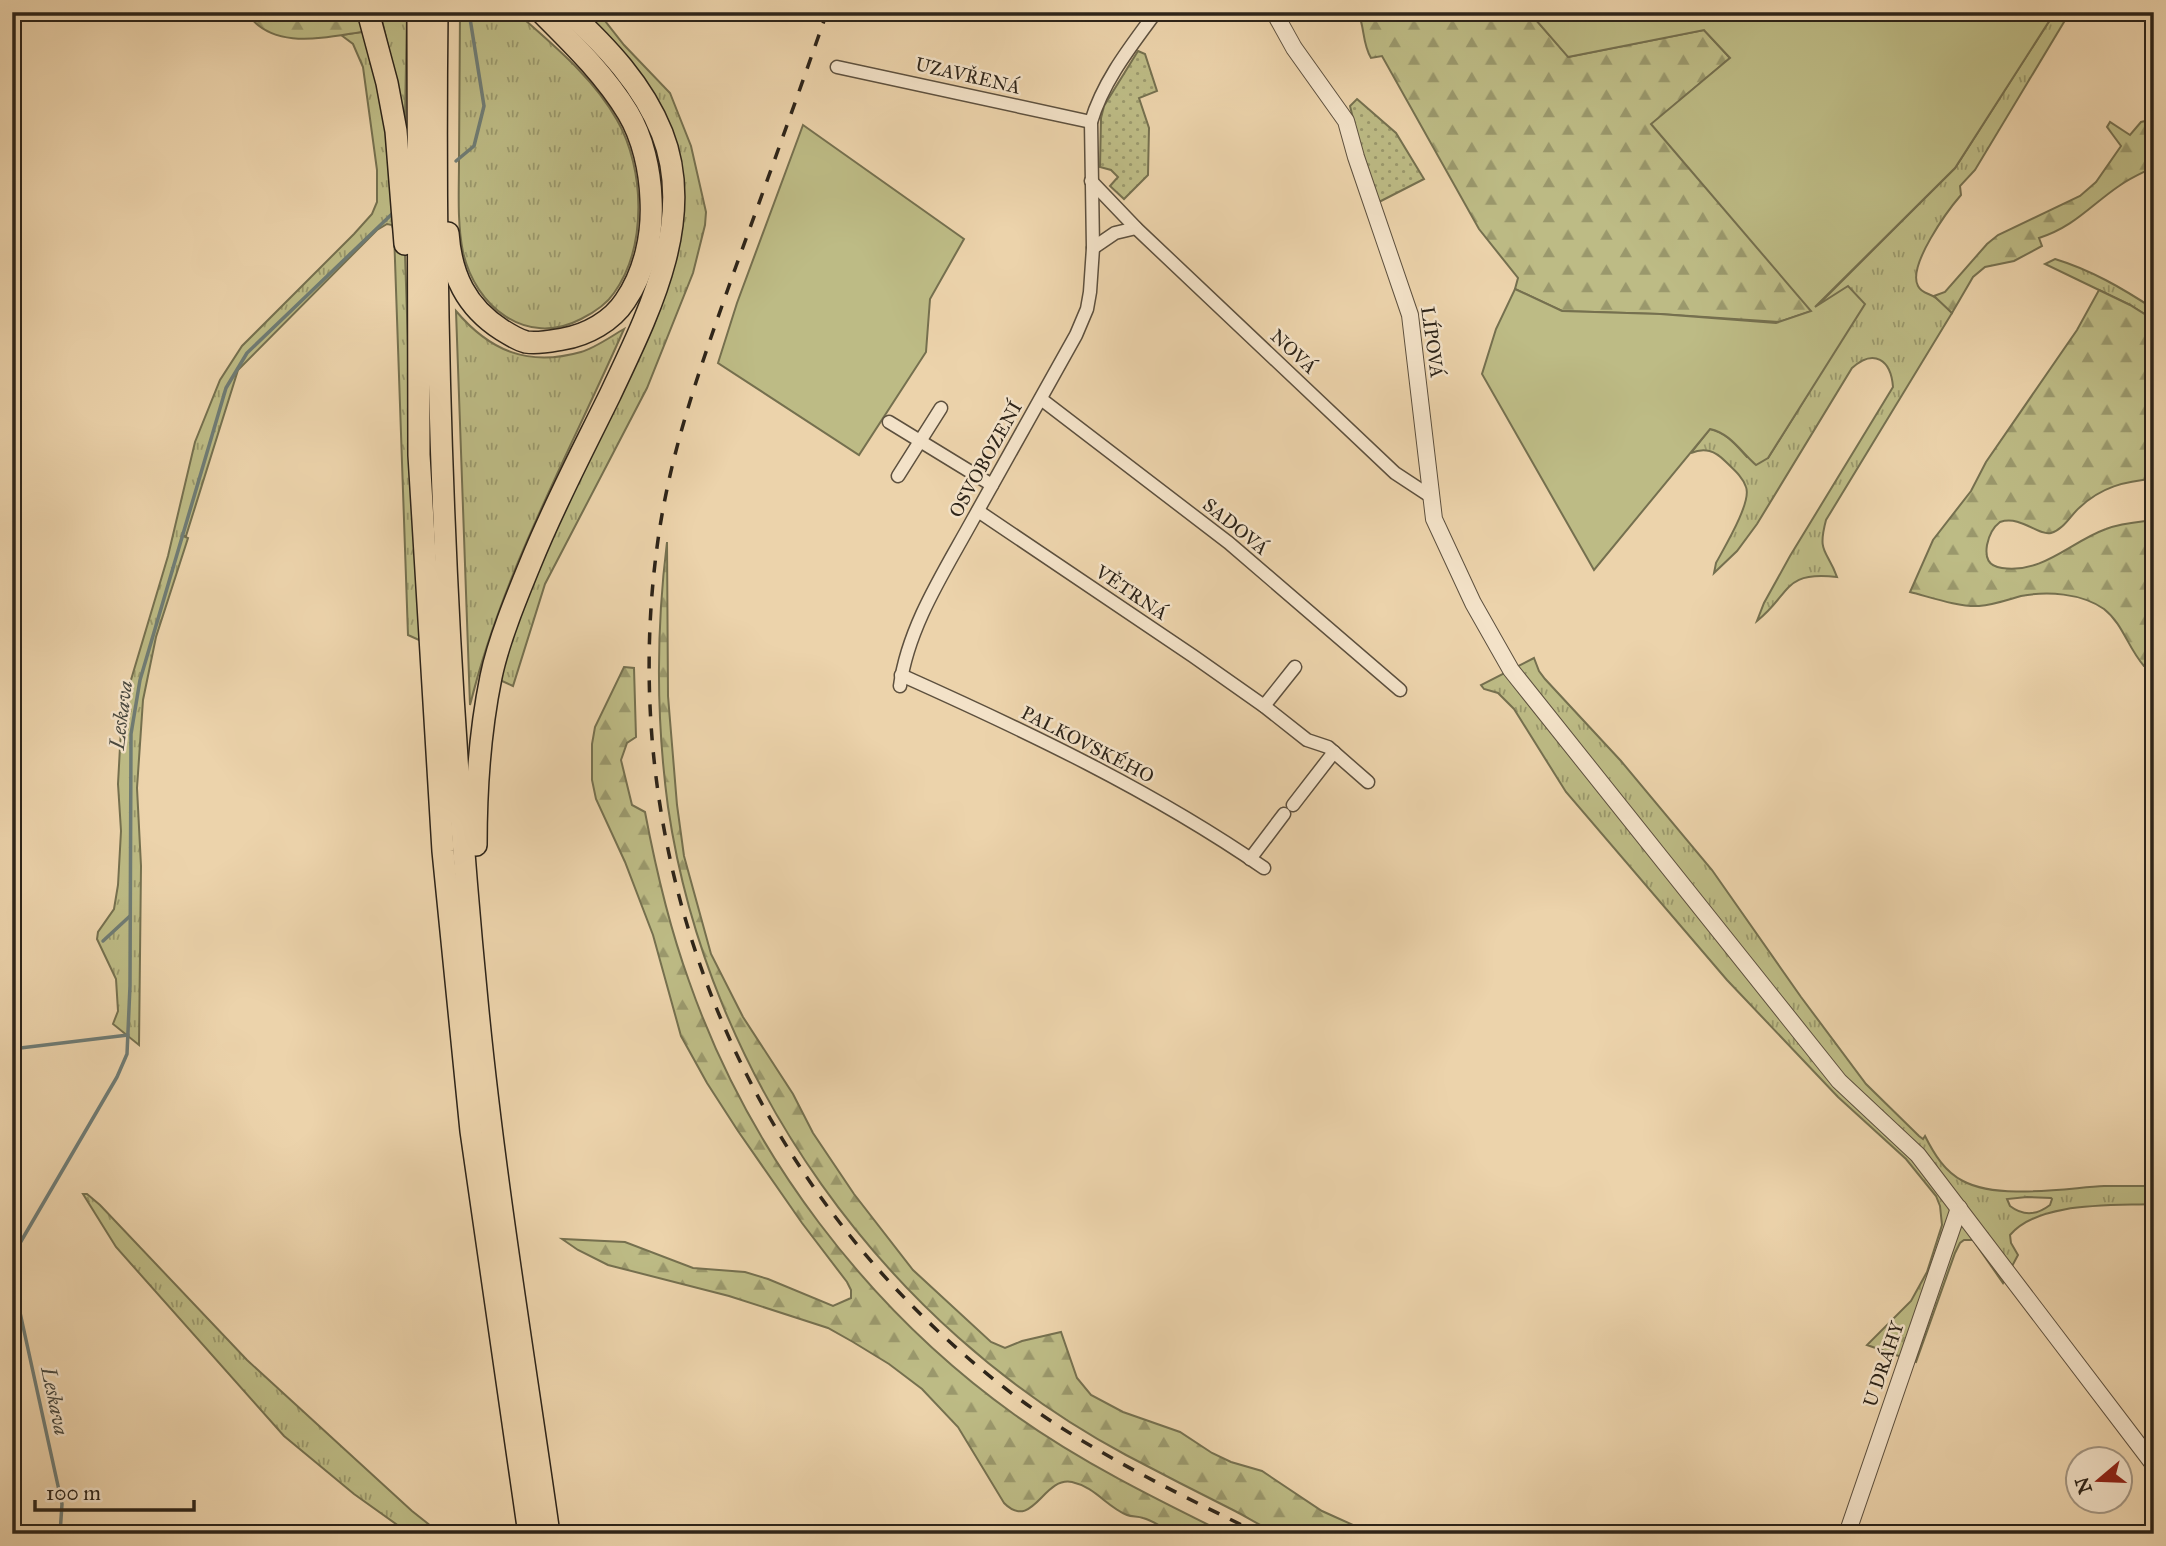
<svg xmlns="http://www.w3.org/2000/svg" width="2166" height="1546" font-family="'IM FELL Great Primer',serif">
<defs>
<pattern id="grass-tufts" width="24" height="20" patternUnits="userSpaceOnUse" patternTransform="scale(1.75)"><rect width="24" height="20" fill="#bdbb85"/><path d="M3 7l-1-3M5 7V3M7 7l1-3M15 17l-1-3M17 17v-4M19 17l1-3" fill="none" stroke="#9a986c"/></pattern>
<pattern id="forest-firs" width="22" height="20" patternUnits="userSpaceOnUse" patternTransform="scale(1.75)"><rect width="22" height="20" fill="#bdbb85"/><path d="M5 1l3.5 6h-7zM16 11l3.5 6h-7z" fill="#9a986c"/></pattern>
<pattern id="park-dots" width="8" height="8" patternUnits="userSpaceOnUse" patternTransform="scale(1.75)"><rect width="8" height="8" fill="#bdbb85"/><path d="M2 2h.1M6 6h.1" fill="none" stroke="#9a986c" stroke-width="1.8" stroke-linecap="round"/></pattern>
</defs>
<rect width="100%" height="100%" fill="#ecd3ab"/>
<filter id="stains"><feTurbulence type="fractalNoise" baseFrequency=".00286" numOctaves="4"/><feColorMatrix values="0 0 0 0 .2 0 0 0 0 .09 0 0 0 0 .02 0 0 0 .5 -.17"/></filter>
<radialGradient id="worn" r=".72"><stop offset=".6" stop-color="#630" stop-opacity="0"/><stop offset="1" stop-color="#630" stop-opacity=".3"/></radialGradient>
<g fill="url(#grass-tufts)" stroke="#75704f" stroke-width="2" fill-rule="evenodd">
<path d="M380,12H407L405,119Z"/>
<path d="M460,12H516C553,45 593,77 617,120C645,169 647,247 614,293C606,305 593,313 581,319C526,348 475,306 463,252C457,223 459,190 459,161C459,112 460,62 460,12Z"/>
<path d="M572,12H598L624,45L670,93L691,146L706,212L705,225L693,273L647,388L545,584L513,686L491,676L669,238L663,135Z"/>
<path d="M2055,12H2070L1975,170L1960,186L1961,195C1948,210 1907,266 1918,286C1922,294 1930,293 1936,298C1942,303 1947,308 1952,313L1826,520C1817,554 1827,549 1837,577C1782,571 1792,593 1757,621L1764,603L1790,556L1893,387C1891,360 1874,348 1852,368L1757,524L1737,551L1714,573L1716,563C1724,548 1752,502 1746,487C1743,477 1733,469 1725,461C1715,451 1705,447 1691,453L1710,429C1727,433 1736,445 1747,457L1768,458L1808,394L1812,311L1955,168Z"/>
<path d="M369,31L404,224L409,375L430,645L408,635L394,232L392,225L387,224L377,230L238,370L186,536H183L188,538L156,637L143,700L137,788L141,866L139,1045L113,1024L118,1011L116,979L97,939L98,932L114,909L118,885L121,831L118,784L122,710L168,556L195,442L220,380L242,346L354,234L372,214L377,202V170L363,67L353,44L341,35Z"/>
<path d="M2055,259C2091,270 2122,288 2154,309V320L2130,305L2045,264Z"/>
<path d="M456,311C490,351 528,367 581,352C595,348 610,337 624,329C569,454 503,572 470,705Z"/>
<path d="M1534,658L1539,671L1545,679L1621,761L1712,870L1801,997L1866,1084L1919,1136L1923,1139L1925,1136C1934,1154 1945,1172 1963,1181C1998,1200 2066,1188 2104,1186C2121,1186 2137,1186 2154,1186V1204C2113,1206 2039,1201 2010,1235L2011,1243L2018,1255L2003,1283L1973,1240H1964L1960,1243L1955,1253L1916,1362L1867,1345L1911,1301L1927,1272L1942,1225L1940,1206L1936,1196L1906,1159L1838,1097L1727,980L1566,792L1514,709L1498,693L1484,689L1481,685ZM2027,1197L2051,1198L2052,1199L2050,1205C2037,1215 2023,1216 2010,1206L2007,1199Z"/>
<path d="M83,1194H87L100,1205L247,1360L412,1511L441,1534H410L354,1494L284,1436L116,1247Z"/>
</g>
<g fill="url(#forest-firs)" stroke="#75704f" stroke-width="2">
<path d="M246,12H362L369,31C329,36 273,53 246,12Z"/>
<path d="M1358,12H1529L1569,57L1704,30L1730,58L1652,124L1812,311L1779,322L1660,314L1562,311L1515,289L1518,278L1479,229L1382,56L1371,58C1362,43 1365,28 1358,12Z"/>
<path d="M2154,119V167C2142,173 2130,178 2119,186C2091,205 2074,227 2039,238L2042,246L2014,261L1985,267L1973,277L1952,313L1934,296L1945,292L1987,244L1998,235L2080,196L2096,182L2121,146L2107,127L2110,122L2130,135L2141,122Z"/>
<path d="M2099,290L2130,305L2154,320V479C2125,481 2101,487 2079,508C2071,515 2063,530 2051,533C2038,536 2021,515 2000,522C1992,528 1989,535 1987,545C1985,558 1988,566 2002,568C2043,574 2070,542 2106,529C2121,523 2138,522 2154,520V667L2144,666C2128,648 2123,624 2104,609C2081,593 2047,591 2021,596C2007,600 1993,605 1979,606C1958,607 1930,597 1910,592L1933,540L1971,491L1986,462L2077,330Z"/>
<path d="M667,542L668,696L677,805L684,856L711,954L743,1017L793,1094L813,1133L854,1194L913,1270L991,1342L1005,1348L1022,1341L1061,1332L1077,1378L1091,1395L1123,1412L1180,1432L1212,1453L1231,1462L1262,1471L1322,1511L1373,1534C1352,1534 1294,1538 1278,1533C1263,1528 1249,1518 1235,1511C1199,1493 1162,1474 1126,1455C885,1326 708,1079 668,807C656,718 656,631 667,542Z"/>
<path d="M624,667L634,668L636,737L627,743L621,760L632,805L645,812C656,870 669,926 689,981C749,1153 867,1309 1015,1415C1081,1462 1154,1498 1227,1534C1212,1534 1192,1537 1178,1534C1166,1531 1155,1521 1143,1518C1138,1516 1132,1517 1127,1515C1107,1507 1095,1487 1072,1482C1043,1476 1033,1532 1004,1503L958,1427L922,1389L889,1364L853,1342L828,1328L729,1296L608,1265L578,1250L562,1239L625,1242L693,1268L745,1272L768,1279L833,1306L851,1298V1290L847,1282L802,1223L738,1131L707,1083L681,1036L653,935L625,862L596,799L592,780V744L595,727Z"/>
</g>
<g fill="url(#park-dots)" stroke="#75704f" stroke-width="2">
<path d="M1138,51L1145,54L1157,91L1139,98L1149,128L1148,175L1124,199L1110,186L1118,177L1111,170L1100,167L1101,118L1104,106Z"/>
<path d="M1357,99L1396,133L1424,179L1379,202L1362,155L1350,106Z"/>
</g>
<g fill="#bdbb85" stroke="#75704f" stroke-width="2">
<path d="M1529,12H2055L1955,168L1815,307L1848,286L1865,304L1768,458L1756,465C1741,452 1730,433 1710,429L1594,570L1482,374L1496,329L1515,289L1562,311L1660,314L1776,323L1811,311L1651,124L1730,58L1704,30L1568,57Z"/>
<path d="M803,125L964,239L930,299L926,352L859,455L718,363L737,303Z"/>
</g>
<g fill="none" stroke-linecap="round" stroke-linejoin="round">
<g stroke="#6f7c75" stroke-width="3.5">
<path d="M456,161L474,146L484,106L469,12"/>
<path d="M103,941L130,916"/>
<path d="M12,1049L128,1035"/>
<path d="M12,1272L20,1243L117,1077L127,1054L130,986L131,734L140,680L226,388L247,353L393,213"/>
<path d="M12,1276L62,1504L60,1534"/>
</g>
<g stroke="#5d503e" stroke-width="15">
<g id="minor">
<path d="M837,67L1091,122"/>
<path d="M1091,181L1136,228L1395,473L1430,496"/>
<path d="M1093,248L1115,233L1136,228"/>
<path d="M1041,399L1229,543L1400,690"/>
<path d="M889,422L992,485"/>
<path d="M898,476L941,408"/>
<path d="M978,511L1193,656L1264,706L1307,740L1328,747L1368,782"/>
<path d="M901,675C1026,731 1151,790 1264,868"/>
<path d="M900,686C908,627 944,572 972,521C1007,459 1041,397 1076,335L1087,309L1090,292L1093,248L1091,122C1103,81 1131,46 1156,12"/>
<path d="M1264,706L1295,667"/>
<path d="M1293,805L1334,752"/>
<path d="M1250,859L1284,814"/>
</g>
</g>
<g stroke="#5d503e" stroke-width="18">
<g id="tertiary">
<path d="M1274,12L1294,48L1346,121L1356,157L1410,315L1434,519L1473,603L1511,670L1839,1081L1918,1155L2154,1465"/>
<path d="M1847,1534L1959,1208"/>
</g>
</g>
<g stroke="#2d2419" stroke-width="24">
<g id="motorway">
<path d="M368,12L387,83L396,131L405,244"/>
<path d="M418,12L419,455L443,851L471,1131L529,1534"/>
<path d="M437,12C433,343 445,672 477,1001C494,1179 524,1356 549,1534"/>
<path d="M448,233C451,275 466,307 502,330C510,335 518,340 526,342C539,344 551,341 563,339C587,335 612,321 625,301C645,272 653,234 651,199C650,171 643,138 628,113C605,75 572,43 541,12"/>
<path d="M476,845C476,790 480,731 491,677C498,642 517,596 531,562C554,505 583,450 610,395C647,316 697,221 662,133C643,85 607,47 569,12"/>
</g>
</g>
<use href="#minor" stroke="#f3e2c8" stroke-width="12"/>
<use href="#tertiary" stroke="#f3e2c8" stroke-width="16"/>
<use href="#motorway" stroke="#ecd3ab" stroke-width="21"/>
<path stroke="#2d2419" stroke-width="3.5" stroke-dasharray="12 12" stroke-linecap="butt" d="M827,12C797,98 766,184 735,269C704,357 671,446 658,540C611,871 753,1203 1022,1401C1095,1454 1179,1494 1260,1534"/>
</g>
<g text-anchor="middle" stroke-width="5" stroke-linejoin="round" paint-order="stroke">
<g font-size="19" fill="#2d2419" stroke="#f3e2c8">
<text transform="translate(968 75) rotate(13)" y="7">UZAVŘENÁ</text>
<text transform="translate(1433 342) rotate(82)" y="7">LÍPOVÁ</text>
<text transform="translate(1294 351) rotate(43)" y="7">NOVÁ</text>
<text transform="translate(985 459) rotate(-61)" y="7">OSVOBOZENÍ</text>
<text transform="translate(1236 526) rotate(39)" y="7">SADOVÁ</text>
<text transform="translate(1132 592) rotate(34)" y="7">VĚTRNÁ</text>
<text transform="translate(1088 744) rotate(27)" y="7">PALKOVSKÉHO</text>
<text transform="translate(1883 1364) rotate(-71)" y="7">U DRÁHY</text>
</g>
<g font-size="21" font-style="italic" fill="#48483f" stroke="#f3e2c8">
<text transform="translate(121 715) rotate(-83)" y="7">Leskava</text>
<text transform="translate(55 1401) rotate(78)" y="7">Leskava</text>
</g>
</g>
<rect width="2166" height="1546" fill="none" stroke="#ecd3ab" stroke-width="42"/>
<rect x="14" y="14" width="2138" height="1518" fill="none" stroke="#2d2419" stroke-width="3.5"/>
<rect x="21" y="21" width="2124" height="1504" fill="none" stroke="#2d2419" stroke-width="2"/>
<g transform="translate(2099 1480) rotate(251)"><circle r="33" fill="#f3e2c8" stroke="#a49682" stroke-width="2"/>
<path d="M0-5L12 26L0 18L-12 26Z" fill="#8f2418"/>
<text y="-10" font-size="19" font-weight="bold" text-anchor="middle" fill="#2d2419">N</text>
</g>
<path d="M35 1500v10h159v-10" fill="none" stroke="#2d2419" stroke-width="3.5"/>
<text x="46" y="1500" font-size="21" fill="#2d2419" stroke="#f3e2c8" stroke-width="5" paint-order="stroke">100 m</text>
<rect width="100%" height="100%" filter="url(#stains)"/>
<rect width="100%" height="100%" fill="url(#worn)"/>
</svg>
